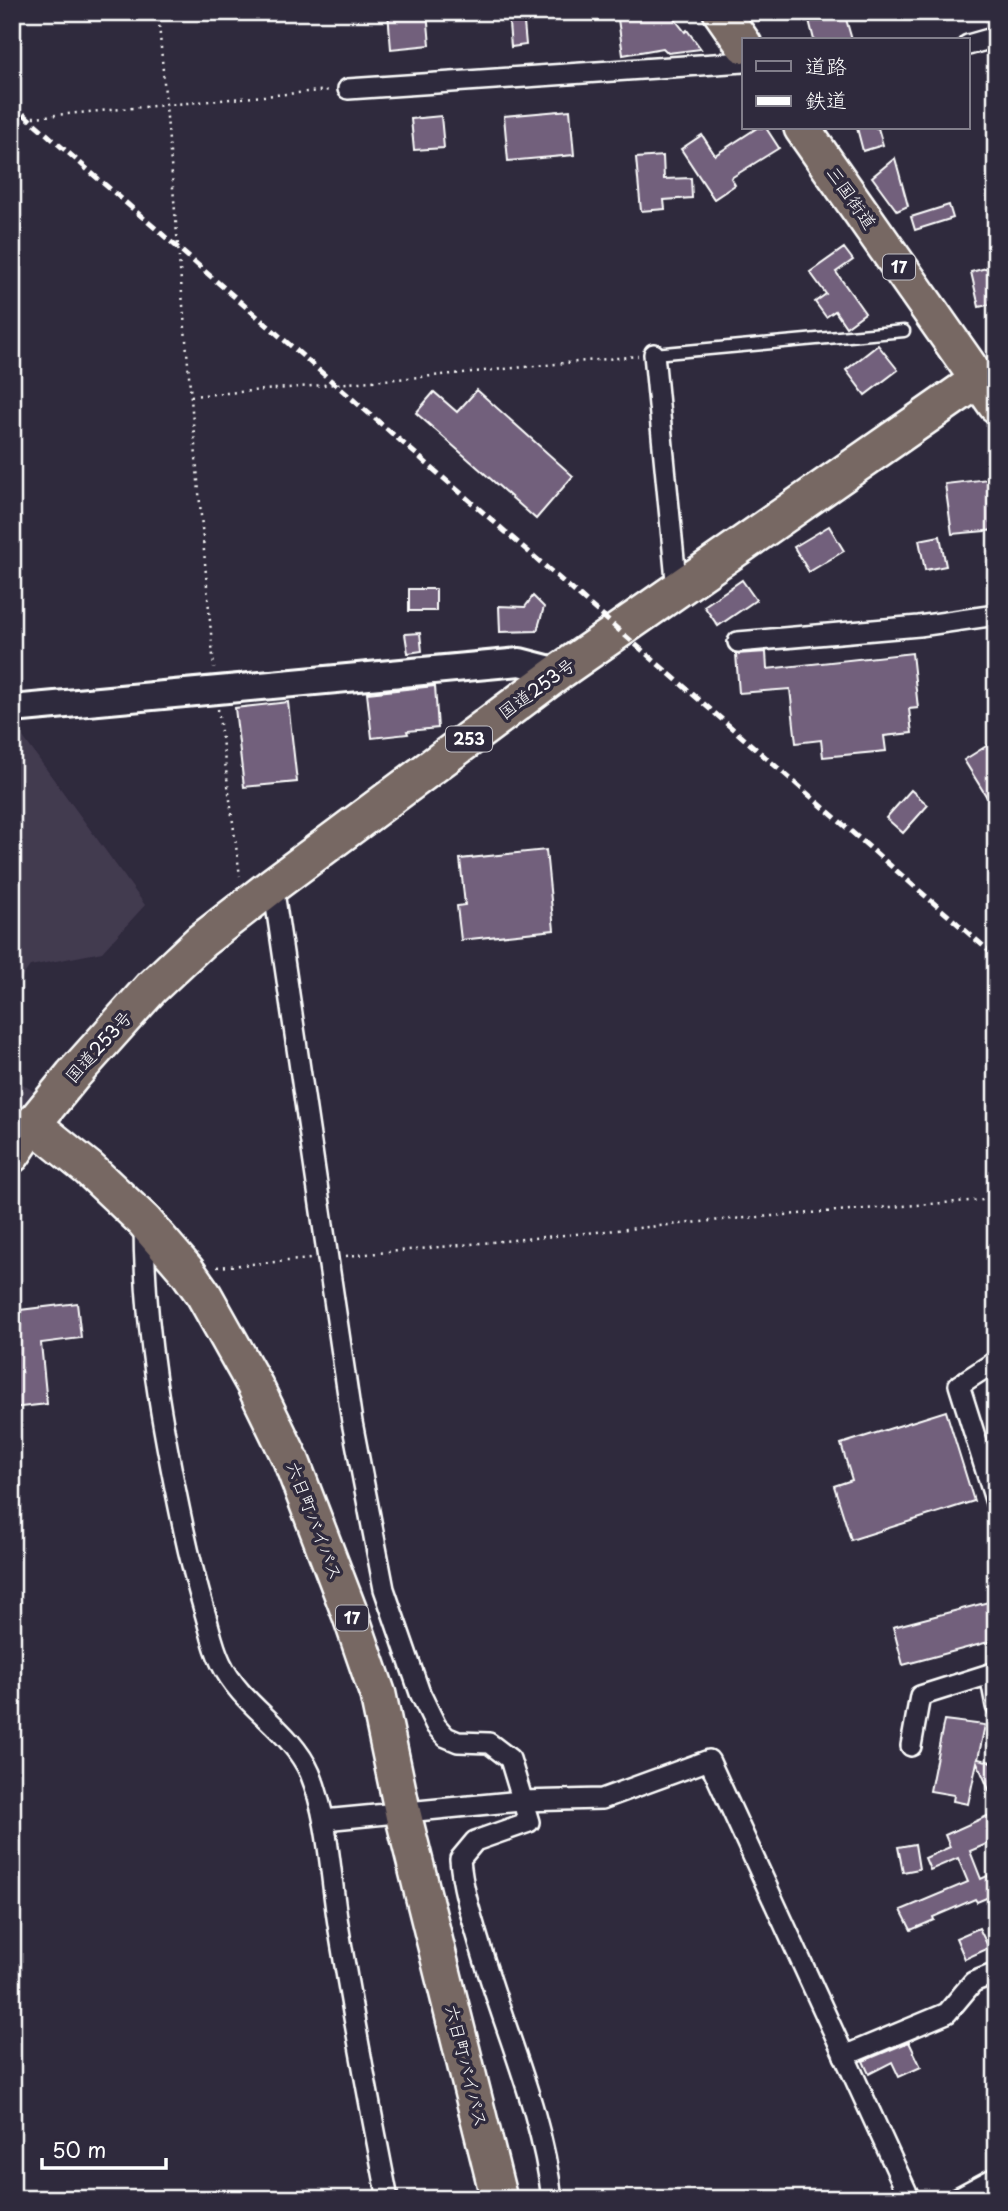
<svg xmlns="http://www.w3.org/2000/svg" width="1008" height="2211" font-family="'Playpen Sans','Klee One',sans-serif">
<rect width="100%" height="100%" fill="#2f2a3d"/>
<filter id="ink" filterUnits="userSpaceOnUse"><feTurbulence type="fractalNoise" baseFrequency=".0143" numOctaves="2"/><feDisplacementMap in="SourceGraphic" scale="14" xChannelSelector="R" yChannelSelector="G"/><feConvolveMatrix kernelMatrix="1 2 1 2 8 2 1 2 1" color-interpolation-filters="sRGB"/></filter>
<g filter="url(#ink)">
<g fill="#433a50">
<path d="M12,722L145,905L102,952L30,966L12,991Z"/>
<path d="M12,1077L33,1091L12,1118Z"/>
</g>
<g fill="#72617c" stroke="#fff" stroke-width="2">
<path d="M388,12H427L430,45L391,49Z"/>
<path d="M508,12H523L526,45L511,47Z"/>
<path d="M617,12H669L685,32L687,30L701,49L668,53L663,48L623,55Z"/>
<path d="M807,12H844L852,40H814Z"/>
<path d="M570,110L574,155L508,161L504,116Z"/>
<path d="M441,116L444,148L414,150L411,119Z"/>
<path d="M757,128H766L779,148L731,178L735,185L714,199L681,149L702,135L715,155Z"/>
<path d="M857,128H878L883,145L863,151Z"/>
<path d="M663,156L664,179L691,178L692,198L664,200L665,209L641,211L636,158Z"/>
<path d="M895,158L908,206L897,211L872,177Z"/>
<path d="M949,205L953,218L915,230L911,217Z"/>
<path d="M844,248L853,260L836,272L865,313L846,327L835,311L826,317L815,302L826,294L810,272Z"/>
<path d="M990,267L996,291V303L979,307L971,272Z"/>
<path d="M878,345L898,370L865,395L846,370Z"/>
<path d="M477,390L573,476L536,519L416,413L434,392L457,412Z"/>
<path d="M996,478V530L952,534L945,484Z"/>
<path d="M829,526L844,551L809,572L794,547Z"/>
<path d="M940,536L946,566L925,570L919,540Z"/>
<path d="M742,580L756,600L718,626L704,606Z"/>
<rect x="409" y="589" width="27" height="22"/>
<path d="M533,596L544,607L537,631L500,632L499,606L525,607Z"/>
<path d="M420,633L422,651L408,653L405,634Z"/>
<path d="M766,652L767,669L912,653L918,708L909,709L912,733L884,736L886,751L823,757L821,740L796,743L790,689L739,693L736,654Z"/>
<path d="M435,686L438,728L407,731L408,734L372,738L367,693Z"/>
<path d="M288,702L297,782L244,787L235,708Z"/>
<path d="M996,740V812L964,760Z"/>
<path d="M911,790L928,805L903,833L886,818Z"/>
<path d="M546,850L554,930L461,940L457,906L465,905L460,859Z"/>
<path d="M77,1303L81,1338L41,1343L47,1404L12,1408V1311Z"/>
<path d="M946,1411L974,1501L851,1540L834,1486L852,1480L841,1444Z"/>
<path d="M996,1600V1640L903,1665L893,1627Z"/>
<path d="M944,1720L985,1725L978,1759L996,1763V1806L977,1762L968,1804L953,1801L954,1795L930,1791Z"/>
<path d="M996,1812V1840L970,1851L981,1879L996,1872V1894L977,1902L975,1899L933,1917L934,1920L911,1930L901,1910L968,1882L958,1858L930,1870L925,1858L950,1847L945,1835Z"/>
<path d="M915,1844L919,1869L903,1872L898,1847Z"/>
<path d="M979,1928L989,1948L965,1959L956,1938Z"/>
<path d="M909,2042L921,2067L899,2077L892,2062L869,2074L863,2061Z"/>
</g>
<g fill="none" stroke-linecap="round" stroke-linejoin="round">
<g stroke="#fff" stroke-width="15">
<g id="lane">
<path d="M654,354L904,331"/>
<path d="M12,1109L27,1120"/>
</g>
</g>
<g stroke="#fff" stroke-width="24">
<g id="street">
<path d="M968,45L996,37"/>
<path d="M348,89L744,62"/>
<path d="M654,354L677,590"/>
<path d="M738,642L919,626L996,615"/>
<path d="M273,885L352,1422L384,1589L420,1693L436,1726L446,1737L458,1742L489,1743L510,1759L529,1822L475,1841L460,1859C462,1887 471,1915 479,1942C503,2028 542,2109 552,2199"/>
<path d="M144,1223C144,1329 162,1428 184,1531C190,1559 197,1586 205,1613C210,1630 213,1647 221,1663C242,1707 290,1728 310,1773C329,1820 330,1874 338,1924C353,2016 370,2107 388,2199"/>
<path d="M996,1361L959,1385L996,1503"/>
<path d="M990,1674L996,1706"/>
<path d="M911,1746L920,1696L996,1672"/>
<path d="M324,1820L521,1801L602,1799L709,1760L910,2199"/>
<path d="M844,2056L947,2013L973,1982L996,1973"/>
<path d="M955,2199L996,2177"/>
</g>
</g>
<g stroke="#fff" stroke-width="32">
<path id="secondary" d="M12,709L520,662L559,672"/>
</g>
<g stroke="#fff" stroke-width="40">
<g id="highway">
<path d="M721,12L744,45"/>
<path d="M802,128L996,405"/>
<path d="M33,1124L89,1169L144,1221L187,1271L204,1295L255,1386L291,1460L350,1614L378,1695L403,1814L499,2199"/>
<path d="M12,1155L33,1124L73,1075L151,988L201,941L273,885L559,672L978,380"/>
</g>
</g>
<g stroke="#fff" stroke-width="2.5" stroke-dasharray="2 5" stroke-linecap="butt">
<path d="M158,12L214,668"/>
<path d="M12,119L330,90"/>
<path d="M191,396L432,376L638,356"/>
<path d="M218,709L240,876"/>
<path d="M346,1256L732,1219L996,1199"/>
<path d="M217,1267L311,1259"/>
</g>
<use href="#lane" stroke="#2f2a3d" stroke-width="10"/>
<use href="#street" stroke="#2f2a3d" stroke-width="19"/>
<use href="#secondary" stroke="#2f2a3d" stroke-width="26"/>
<use href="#highway" stroke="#776864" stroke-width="35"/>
<path stroke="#fff" stroke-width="5" stroke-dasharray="10 5" stroke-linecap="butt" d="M12,104L996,957"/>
</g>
</g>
<g text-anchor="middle" stroke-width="7" stroke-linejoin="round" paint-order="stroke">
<g fill="#2f2a3d" stroke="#c1bfc5" stroke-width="2">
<rect x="883" y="254.5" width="32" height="25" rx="5"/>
<rect x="446" y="726.5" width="46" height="25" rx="5"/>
<rect x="336" y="1605.5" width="32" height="25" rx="5"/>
</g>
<g font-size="16" font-weight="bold" fill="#fff">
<text x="899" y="273">17</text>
<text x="469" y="745">253</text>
<text x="352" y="1624">17</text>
</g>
<g font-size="18" fill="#fff" stroke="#2f2a3d">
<text transform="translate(851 198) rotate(55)" y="6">三国街道</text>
<text transform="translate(537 689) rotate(-36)" y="6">国道253号</text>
<text transform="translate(99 1047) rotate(-48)" y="6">国道253号</text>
<text transform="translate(314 1521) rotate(69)" y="6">六日町バイパス</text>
<text transform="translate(466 2066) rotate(76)" y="6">六日町バイパス</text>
</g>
</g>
<rect width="1008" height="2211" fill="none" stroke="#2f2a3d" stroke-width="42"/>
<rect x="21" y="21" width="966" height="2169" fill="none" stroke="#fff" stroke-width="2.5" filter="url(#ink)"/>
<rect x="742" y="38" width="228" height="91" fill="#2f2a3d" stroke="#827f8b" stroke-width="2"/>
<rect x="756" y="61" width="35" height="10" fill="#2f2a3d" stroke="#827f8b" stroke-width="2"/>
<text x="805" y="74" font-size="21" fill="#ffffff">道路</text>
<rect x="756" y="96" width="35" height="10" fill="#ffffff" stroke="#827f8b" stroke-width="2"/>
<text x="805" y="108" font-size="21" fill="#ffffff">鉄道</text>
<path d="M42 2158v10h124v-10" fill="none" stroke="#ffffff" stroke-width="3.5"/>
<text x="52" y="2158" font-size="21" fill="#ffffff" stroke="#2f2a3d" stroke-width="5" paint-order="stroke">50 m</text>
</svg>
